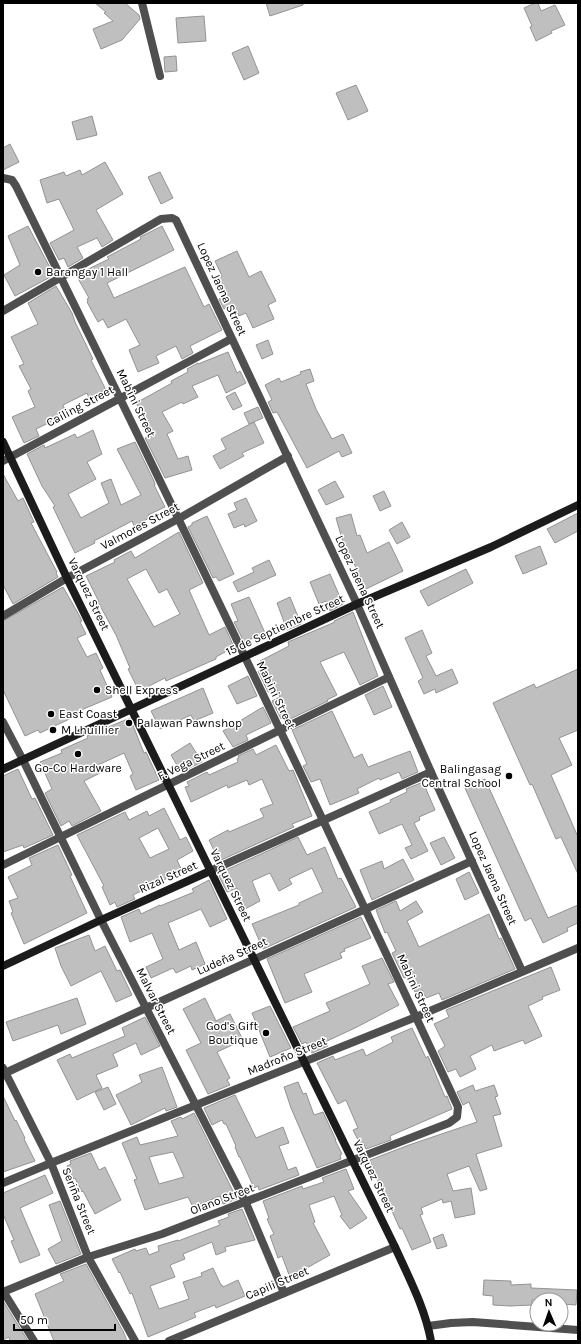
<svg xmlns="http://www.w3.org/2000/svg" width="581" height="1344" font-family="Karla,sans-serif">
<rect width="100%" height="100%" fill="#fff"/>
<g fill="#bfbfbf" stroke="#939393" fill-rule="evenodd">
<path d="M95,3H125L139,15L140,19L122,40L101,49L93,29L113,21L104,13L106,12Z"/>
<path d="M266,3H303V5L270,16Z"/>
<path d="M535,3H538L541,11L555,5L565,25L551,31L552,33L536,41L530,27L532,26L524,8Z"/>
<path d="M204,16L206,41L178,43L176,18Z"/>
<path d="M248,46L259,73L244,80L232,53Z"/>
<path d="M176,56L177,71L165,72L164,57Z"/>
<path d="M356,85L368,111L348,120L336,93Z"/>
<path d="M92,116L97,135L77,140L72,122Z"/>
<path d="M10,144L19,162L3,170V148Z"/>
<path d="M105,162L123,194L96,210L113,240L102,247L97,238L77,247L83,258L68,267L64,258L59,260L50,243L74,230L59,199L47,203L40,180L64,172L66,176L80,170L82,175Z"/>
<path d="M160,172L173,198L161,204L148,177Z"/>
<path d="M28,226L54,275L15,296L4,275L20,265L8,236Z"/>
<path d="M162,226L174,250L107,283L114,298L185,267L204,307L209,304L222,330L190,346L193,353L182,359L176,346L156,356L159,363L138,372L129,350L140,345L126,319L108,328L103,319L98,322L87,302L88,301L87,299L89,298L76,275L109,259L107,257L141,239L140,237Z"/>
<path d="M237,251L249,277L261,271L276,301L268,305L274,319L253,328L246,313L239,316L233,304L224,309L219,299L225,295L217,279L222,276L215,261Z"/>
<path d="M56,286L72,313L75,322L93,359L91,360L106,390L89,398L87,393L63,405L67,414L36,429L39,436L24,443L12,417L35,407L28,391L31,389L19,366L24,364L11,337L38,324L28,303Z"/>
<path d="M268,340L273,354L262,359L256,345Z"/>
<path d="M228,352L237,373L240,371L246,383L226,393L218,375L192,386L198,397L183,404L182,402L162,412L173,431L167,434L178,459L188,456L192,470L165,478L145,438L152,436L145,425L148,423L136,403L172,383L171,381L188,372L187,369L198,363V364Z"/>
<path d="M310,369L314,381L306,384L316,409L332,439L343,434L352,453L342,457L339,451L307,468L277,412L273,413L268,402L272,400L265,385L279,378L281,382L301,374L300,372Z"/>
<path d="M235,392L242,406L233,410L226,397Z"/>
<path d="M258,407L263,418L249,424L244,413Z"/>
<path d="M254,422L264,443L242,453L244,456L220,469L213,456L226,449L221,439Z"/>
<path d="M93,430L102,454L87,462L96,479L68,494L81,518L109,503L101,483L111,479L121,505L141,495L117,449L135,442L154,481L155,485H154L165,507L148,515L149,518L134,526L132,521L94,541L95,543L75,553L53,507L55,506L42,486L27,454L44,445L45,448L75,434L77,438Z"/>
<path d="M3,474L18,501L23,498L34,522L31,523L57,572L56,573L58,577L13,604L3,585Z"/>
<path d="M335,481L344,497L326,505L318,490Z"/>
<path d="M384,491L391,506L380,511L373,496Z"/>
<path d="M246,498L257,521L245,527L244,524L234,528L228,514L237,510L234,503Z"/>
<path d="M578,513V531L555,543L547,529Z"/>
<path d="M351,514L357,536L360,535L367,553L389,542L403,571L366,589L349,553L346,554L341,543L343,542L336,518Z"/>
<path d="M207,516L234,574L219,581L216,577L213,578L188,527L192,525V523Z"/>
<path d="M402,522L410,537L397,544L389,530Z"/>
<path d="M179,532L203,583L189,590L209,635L225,627L234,647L216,657V659L166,681L165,678L139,691L128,669L130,668L116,635L98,602H99L86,576L115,562L114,560L131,551L135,558ZM146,569L159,593L167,589L180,614L154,627L127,579Z"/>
<path d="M540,546L547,564L523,574L515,556Z"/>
<path d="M269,560L276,575L238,592L233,582L254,572L252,568Z"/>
<path d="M466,569L473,583L428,606L420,591Z"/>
<path d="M330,574L343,604L330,611L326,601L319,604L310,582Z"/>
<path d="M63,587L79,615L82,621L80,622L86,634L77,638L87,657L96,653L103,668L100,670L112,697L81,710L82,713L40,733L38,730L25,736L3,690V621Z"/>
<path d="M249,597L265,633L244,642L234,622L238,621L231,604Z"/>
<path d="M290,597L301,624L287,630L277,603Z"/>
<path d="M353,612L378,676L360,685L344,652L320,662L337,695L327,700L328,701L288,720L284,717L281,719L272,701L280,697L276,688L268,692L258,671L264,668L260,661L289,646L288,642L335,622L334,621Z"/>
<path d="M422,630L432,653L426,656L436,676L452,669L458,683L436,693L435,689L424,694L418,681L423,678L405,638Z"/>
<path d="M578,669V730L559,738L572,765L551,775L578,837V874L561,837L556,839L532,784L530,785L493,703L534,684L536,688Z"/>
<path d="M248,676L257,696L237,704L228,686Z"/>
<path d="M383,686L392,707L374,715L365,695Z"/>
<path d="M203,688L213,713L194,721L191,715L160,729L151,711Z"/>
<path d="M263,707L271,723L246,735L248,740L233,747L223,731Z"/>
<path d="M332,711L354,758L362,754L368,767L410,751L418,772L402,779L399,772L380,780L379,778L357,789L359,793L330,805L320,779L311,782L303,766L307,764L292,730Z"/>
<path d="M130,718L144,753L146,752L159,780L136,790L130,776L133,774L124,753L96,766L100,773L84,781L101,811L72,826L69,821L61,826L45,793L52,789L40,762L62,753L61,750L88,738L87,736Z"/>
<path d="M190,743L202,762L181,772L171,755Z"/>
<path d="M276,745L289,771L293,770L312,816L292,824L294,827L219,861L209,840L228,830L229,832L264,817L260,809L273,804L262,779L249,785L247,780L228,788L227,785L191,802L185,787L189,786L187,782L207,772L209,775L238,762L237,759L239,758L238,756L253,749L256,755Z"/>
<path d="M18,769L32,799L35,798L53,835L24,848L23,845L3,852V776Z"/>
<path d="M485,779L548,918L578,905V923L567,928L568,931L543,943L531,918L525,921L465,788Z"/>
<path d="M423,782L435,810L419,817L420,820L414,823L428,851L411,859L405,848L412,845L402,824L379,834L369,812L391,802L390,800L407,792L406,789Z"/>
<path d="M164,808L180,840L186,837L193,851L177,860L182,871L133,895L135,899L117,907L115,902L110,905L102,887L104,886L77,835L125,812L129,820L147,811L149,816ZM158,828L169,849L150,858L139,838Z"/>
<path d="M298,837L307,855L325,847L338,879L341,878L356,907L263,949L252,924L299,905V903L323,892L312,868L289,879L292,884L279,891L270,873L252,881L260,901L245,909L237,888L227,892L219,876L225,873L224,871Z"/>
<path d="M444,837L455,858L441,865L430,843Z"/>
<path d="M58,845L72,875L70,876L87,913L24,944L11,913L13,912L9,901L18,898L8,877L32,865L29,858Z"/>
<path d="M403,859L414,880L372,900L360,870L382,861L384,869Z"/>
<path d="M469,872L479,893L465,900L456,879Z"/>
<path d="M209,880L227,919L210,927L201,909L168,923L179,950L196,942L205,964L192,970L191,966L176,973L173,968L151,978L146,967L163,959L152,933L130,942L121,917L139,909L141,914L160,905V906L194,892L192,889Z"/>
<path d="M396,901L400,911L416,901L423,912L407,921L419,947L489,914L499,939L501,938L515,969L442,1000L439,993L426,998L422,990L415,992L408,976L404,978L392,953L396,951L387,932L385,933L376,910Z"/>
<path d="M361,917L371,938L344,949L345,951L340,953L342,958L304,974L312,992L285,1003L267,959Z"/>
<path d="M89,935L95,951L105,946L117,971L120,970L132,995L116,1002L101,971L71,986L61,966L55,948Z"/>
<path d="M382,958L394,982L388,984L399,1005L357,1027L325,1042L328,1046L312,1053L306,1042L302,1044L293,1027L330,1011L326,1003L370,984L362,966Z"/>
<path d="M551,967L560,990L542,997L543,999L528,1006L542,1036L525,1044L523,1040L494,1051L492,1045L470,1056L476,1069L460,1077L456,1069L448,1072L438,1051L445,1046L434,1024L449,1017L446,1010Z"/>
<path d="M77,998L86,1024L61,1034L58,1025L13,1041L6,1022Z"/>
<path d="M205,998L216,1021L230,1014L243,1040L217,1052L230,1078L227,1080L230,1085L208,1094L186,1050L201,1043L183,1009Z"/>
<path d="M270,1006L291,1048L270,1057L252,1013Z"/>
<path d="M145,1017L160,1046L141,1055L136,1043L113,1054L118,1066L96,1075L102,1088L77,1100L57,1060L70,1054L72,1058L125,1036L122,1028Z"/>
<path d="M412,1028L426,1058L428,1056L445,1097L447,1096L452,1109L390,1136L391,1140L366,1149L363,1142L360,1144L353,1130L358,1128L346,1100L338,1104L317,1063L333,1056L335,1060L363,1049L366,1056L393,1042L391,1037Z"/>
<path d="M162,1067L177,1107L166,1111L165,1108L131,1125L116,1095L142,1082L139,1075Z"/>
<path d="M298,1082L303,1094L306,1093L314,1115L323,1112L336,1140H335L342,1154L340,1155L341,1159L317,1168L291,1108L284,1087Z"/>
<path d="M473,1085L475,1091L494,1085L498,1096L495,1097L501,1114L493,1116L502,1146L476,1154L487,1189L480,1191L469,1166L447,1174L453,1191L471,1188L475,1214L455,1218L451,1201L443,1203L442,1199L421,1208L423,1214L420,1215L431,1242L412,1250L402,1228L400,1229L391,1209L389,1210L370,1160L409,1145L477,1122L469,1102L463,1105L457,1092Z"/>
<path d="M108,1087L116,1104L104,1110L95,1092Z"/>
<path d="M235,1095L256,1138L283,1127L289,1143L279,1146L288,1170L296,1167L299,1175L259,1190L258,1186L254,1188L240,1157H239L235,1147L236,1146L226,1124H224L222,1120L212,1125L204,1108Z"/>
<path d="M3,1096L15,1121L16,1120L25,1138L24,1139L35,1161L3,1172Z"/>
<path d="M194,1113L237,1199L223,1204L220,1196L193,1207L188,1197L145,1210L134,1180L137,1179L122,1143L137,1137L140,1145L178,1136L171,1121L181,1117L182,1119ZM173,1152L184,1177L159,1184L149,1157Z"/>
<path d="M91,1153L99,1170L105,1167L121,1200L95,1214L83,1191L82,1192L75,1178L73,1179L67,1166L71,1164L70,1161Z"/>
<path d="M346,1169L354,1189L348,1191L367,1218L350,1229L340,1216L342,1215L334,1196L309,1205L315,1222L313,1223L330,1255L305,1269L307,1274L291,1280L282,1256L278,1258L270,1236L274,1234L267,1219L269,1218L263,1201L302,1186L303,1189L324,1182L322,1178Z"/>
<path d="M45,1175L53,1193L20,1208L40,1255L20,1263L11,1241L14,1240L3,1214V1193Z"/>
<path d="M60,1201L81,1254L56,1264L48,1249L62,1241L49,1205Z"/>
<path d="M242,1209L255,1240L225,1247L226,1251L216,1255L212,1242L183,1254L185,1259L170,1265L175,1277L150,1286L159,1309L189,1299L183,1282L202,1276L201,1273L213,1268L221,1285H222L223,1287L238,1280L245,1296L216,1308L215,1305L194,1313L196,1317L148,1337L132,1293L130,1294L120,1272L119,1273L112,1259L135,1249L136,1251L146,1248L149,1255L159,1251L158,1246L178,1240V1241L220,1225L218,1221L229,1217L228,1214Z"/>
<path d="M443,1234L447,1246L437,1249L433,1238Z"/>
<path d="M86,1264L123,1331L127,1341H54L35,1294L64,1281L60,1274Z"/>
<path d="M484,1280L511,1281V1285L531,1284V1288L577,1290L576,1305L561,1304V1300H532V1305L510,1306L493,1305V1296L483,1295Z"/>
<path d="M3,1301L28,1341H10L9,1337L3,1340Z"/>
</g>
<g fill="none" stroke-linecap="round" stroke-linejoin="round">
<g stroke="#4f4f4f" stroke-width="8">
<path d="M142,3L160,76"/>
<path d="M3,178L12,180L16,186C166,491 314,798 458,1107L457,1117L449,1123L162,1234L88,1257L3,1292"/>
<path d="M3,311L161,219L172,218L176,220L357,604L431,772L522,971"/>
<path d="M3,461L231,339"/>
<path d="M3,616L67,578L178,519L288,456"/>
<path d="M3,722L23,760L101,920L246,1203L284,1293"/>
<path d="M3,865L389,677"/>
<path d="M210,871L431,772"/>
<path d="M3,1068L51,1163L88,1257L135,1341"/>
<path d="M3,1074L146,1008L472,861"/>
<path d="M3,1183L51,1163L416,1017L578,948"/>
<path d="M3,1291L34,1341"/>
<path d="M428,1326L451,1323L473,1322L578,1330"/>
<path d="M169,1341L395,1247"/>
</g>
<g stroke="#1c1c1c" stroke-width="8">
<path d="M3,442L67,578L395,1247C409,1278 425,1308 431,1341"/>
<path d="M3,769L357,604L491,547L578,505"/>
<path d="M3,966L101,920L210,871"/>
</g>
</g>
<g fill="#000" stroke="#fff" stroke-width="1.5">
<circle cx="38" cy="272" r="4"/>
<circle cx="97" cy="690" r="4"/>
<circle cx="51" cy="714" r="4"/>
<circle cx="129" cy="723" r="4"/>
<circle cx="53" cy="730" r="4"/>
<circle cx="78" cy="754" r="4"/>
<circle cx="509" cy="776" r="4"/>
<circle cx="266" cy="1033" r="4"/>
</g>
<g text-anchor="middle" stroke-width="3" stroke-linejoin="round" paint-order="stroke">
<g font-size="12" fill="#000" stroke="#fff" text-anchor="start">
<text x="46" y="276">Barangay 1 Hall</text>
<text x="105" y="694">Shell Express</text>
<text x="59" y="718">East Coast</text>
<text x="137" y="727">Palawan Pawnshop</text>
<text x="61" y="734">M Lhuillier</text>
<text x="78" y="772" text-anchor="middle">Go-Co Hardware</text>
<text x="501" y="773" text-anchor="end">Balingasag<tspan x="501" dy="14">Central School</tspan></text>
<text x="258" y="1030" text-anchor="end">God's Gift<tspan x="258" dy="14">Boutique</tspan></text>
</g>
<g font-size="12" fill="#000" stroke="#fff">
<text transform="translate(222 289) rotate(65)" y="4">Lopez Jaena Street</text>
<text transform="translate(136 403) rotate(64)" y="4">Mabini Street</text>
<text transform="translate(80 406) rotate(-28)" y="4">Cailing Street</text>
<text transform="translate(140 526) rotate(-28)" y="4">Valmores Street</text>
<text transform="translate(360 582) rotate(65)" y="4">Lopez Jaena Street</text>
<text transform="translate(89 594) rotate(64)" y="4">Varquez Street</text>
<text transform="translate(285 625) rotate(-25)" y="4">15 de Septiembre Street</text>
<text transform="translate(276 695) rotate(64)" y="4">Mabini Street</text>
<text transform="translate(191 761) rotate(-26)" y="4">F. Vega Street</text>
<text transform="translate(168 877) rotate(-24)" y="4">Rizal Street</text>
<text transform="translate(493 878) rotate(66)" y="4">Lopez Jaena Street</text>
<text transform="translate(231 885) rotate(64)" y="4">Varquez Street</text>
<text transform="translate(232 956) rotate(-24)" y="4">Ludeña Street</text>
<text transform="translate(416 988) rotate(65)" y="4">Mabini Street</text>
<text transform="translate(156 1001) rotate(63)" y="4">Malvar Street</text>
<text transform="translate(287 1056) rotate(-22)" y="4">Madroño Street</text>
<text transform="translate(374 1176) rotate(64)" y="4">Varquez Street</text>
<text transform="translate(222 1199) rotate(-21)" y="4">Olano Street</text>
<text transform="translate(79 1201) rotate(68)" y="4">Seriña Street</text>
<text transform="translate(277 1283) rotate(-23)" y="4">Capili Street</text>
</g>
</g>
<rect width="581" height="1344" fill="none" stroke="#000000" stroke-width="8"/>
<g transform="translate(549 1312) rotate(358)"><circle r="19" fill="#ffffff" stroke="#999999"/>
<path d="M0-3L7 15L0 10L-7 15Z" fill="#000000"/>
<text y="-6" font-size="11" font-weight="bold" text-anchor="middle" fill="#000000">N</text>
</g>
<path d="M14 1324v6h101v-6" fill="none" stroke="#000000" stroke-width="2"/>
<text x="20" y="1324" font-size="12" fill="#000000" stroke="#ffffff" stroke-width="3" paint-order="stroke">50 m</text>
</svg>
